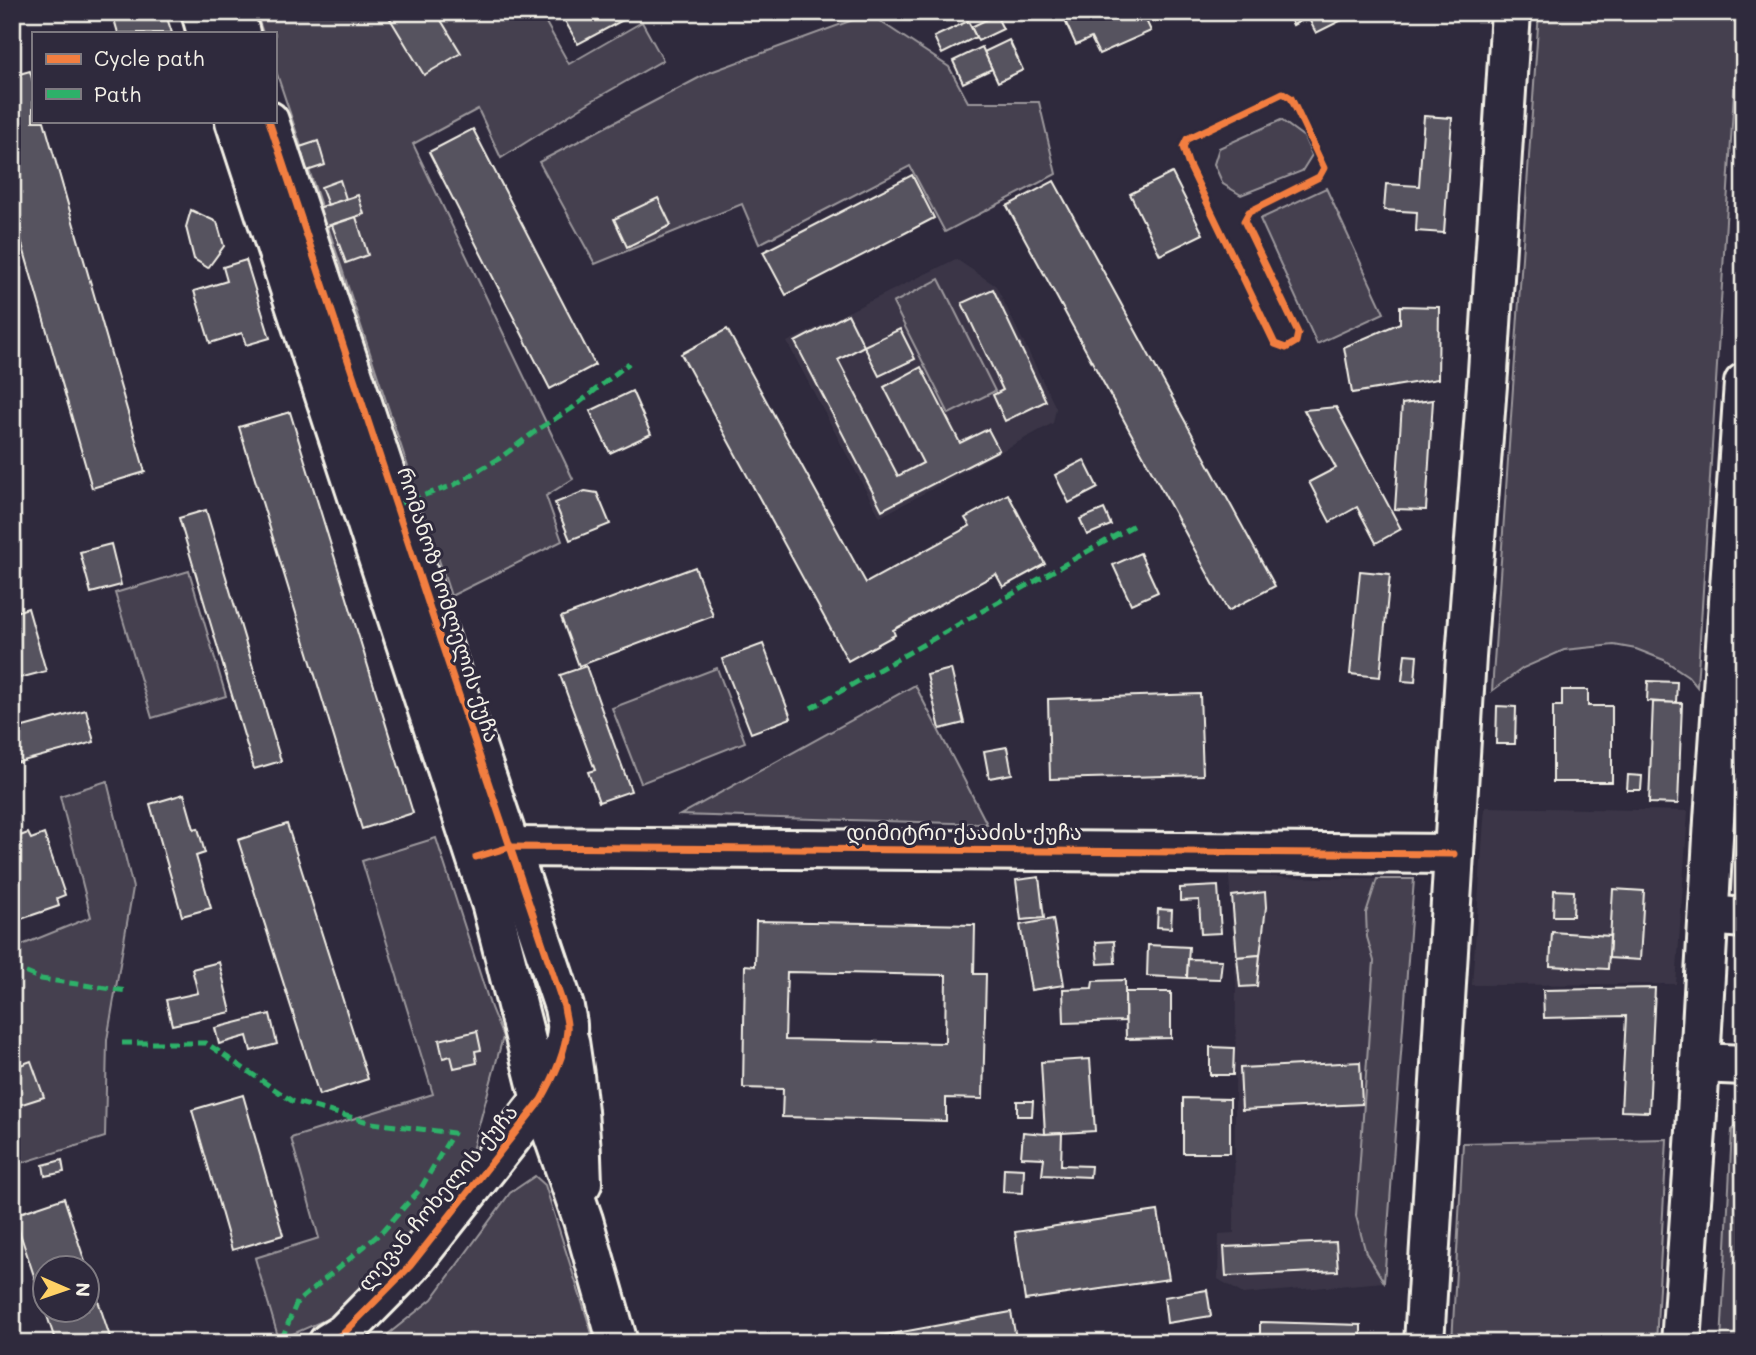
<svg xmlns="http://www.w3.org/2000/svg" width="1756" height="1355" font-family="Mali,'Noto Sans Georgian',sans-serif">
<rect width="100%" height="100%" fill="#2f2a3d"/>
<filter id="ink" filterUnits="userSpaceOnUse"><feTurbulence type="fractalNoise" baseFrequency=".0143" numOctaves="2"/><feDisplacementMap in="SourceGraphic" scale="14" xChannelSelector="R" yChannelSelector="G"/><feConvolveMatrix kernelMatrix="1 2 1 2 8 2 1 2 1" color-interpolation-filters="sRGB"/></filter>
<g filter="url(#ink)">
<g fill="#3b3647">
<path d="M956,259L996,286L1056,408L1053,423L880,517L787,342Z"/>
<path d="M1485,807L1688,811L1676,984L1472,985Z"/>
<path d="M1229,876L1377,879L1366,913L1367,937L1374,961L1366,1253L1384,1282L1243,1294L1218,1279L1219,1234L1234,1233L1236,984Z"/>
</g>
<g fill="#454050" stroke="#9c989c" stroke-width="2">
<path d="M256,12H540L569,64L642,22L663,60L590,102L501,158L478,109L413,144L573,479L546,496L562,541L451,596L275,68V33H263Z"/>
<path d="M1539,12H1739L1697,687L1688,676L1664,660L1636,649L1614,645L1564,650L1523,668L1492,691Z"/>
<path d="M869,14L949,67L968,102H1039L1056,174L945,232L910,166L759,244L742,204L595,264L539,162L708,73Z"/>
<path d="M1281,120L1304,137L1312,155L1302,171L1241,195L1223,184L1214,164L1219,148Z"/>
<path d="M1326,188L1384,313L1317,344L1260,219Z"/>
<path d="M939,279L995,391L949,414L893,303Z"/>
<path d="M189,571L226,696L152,718L115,593Z"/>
<path d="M717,668L745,742L641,783L612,708Z"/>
<path d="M915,685L987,824L680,815Z"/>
<path d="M107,781L133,888L107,1040L105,1137L12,1166V949L91,917L60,796Z"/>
<path d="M436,838L491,1008L503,1037L464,1180L427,1227L332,1317L279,1340L255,1258L319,1238L291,1138L433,1094L362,861Z"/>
<path d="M1377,879H1414L1384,1282L1366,1253L1356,1216L1374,961L1367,937L1366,913Z"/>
<path d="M1741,1123H1744V1343H1721L1732,1130Z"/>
<path d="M1667,1139L1656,1343H1452L1463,1143Z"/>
<path d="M535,1176L545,1185L595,1343H377L432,1299L510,1193Z"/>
</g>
<g fill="#56525f" stroke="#f4f1e8" stroke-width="2" fill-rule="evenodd">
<path d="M112,12H165L172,33H118Z"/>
<path d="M386,12H436L461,53L424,75Z"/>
<path d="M560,12H620L623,20L578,44Z"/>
<path d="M1061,12H1152L1144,16L1151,31L1099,54L1091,38L1076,45Z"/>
<path d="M1287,12H1358L1316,33L1308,17L1293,25Z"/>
<path d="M996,15L1003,29L978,41L971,27Z"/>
<path d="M968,21L976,37L942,54L934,37Z"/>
<path d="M1009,40L1023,70L998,82L984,52Z"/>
<path d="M982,47L992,69L963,83L953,61Z"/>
<path d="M30,71L33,82V121H44L145,472L92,488L12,209V76Z"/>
<path d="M1424,116L1452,118L1444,233L1416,231L1417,212L1384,210L1386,184L1419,186Z"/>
<path d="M473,129L595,365L550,389L429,152Z"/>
<path d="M318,141L325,165L307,171L300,147Z"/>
<path d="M1172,173L1203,234L1160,255L1130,194Z"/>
<path d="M912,175L934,218L786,295L763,252Z"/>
<path d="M340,180L346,199L328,205L321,187Z"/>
<path d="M1054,181L1275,586L1228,611L1007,206Z"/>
<path d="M358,195L364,214L324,227L318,208Z"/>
<path d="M658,198L671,225L627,247L614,219Z"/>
<path d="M191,210L217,222L224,246L208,268L194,259L186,227Z"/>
<path d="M356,217L368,255L346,263L332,225Z"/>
<path d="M246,260L270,338L246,345L242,333L210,343L194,291L227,281L223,267Z"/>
<path d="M993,289L1046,401L1005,421L993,395L1003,390L962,303Z"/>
<path d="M1400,306L1439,307L1438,379L1352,393L1344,347L1400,323Z"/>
<path d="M848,314L864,346L838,360L898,476L923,463L884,387L921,367L960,443L988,429L999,450L882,510L795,342Z"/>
<path d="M727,329L866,583L970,526L965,518L1008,494L1045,564L1003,587L996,574L893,630L895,635L848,661L681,354Z"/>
<path d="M900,329L915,359L879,376L864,346Z"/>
<path d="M632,391L651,434L610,453L590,411Z"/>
<path d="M1433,400L1426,510L1395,509L1402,404Z"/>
<path d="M1336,407L1401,529L1376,543L1357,507L1330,522L1309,482L1336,468L1304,410Z"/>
<path d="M290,412L413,813L362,829L239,427Z"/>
<path d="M1084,460L1098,488L1069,503L1055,475Z"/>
<path d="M585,491L597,493L610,524L570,540L555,503Z"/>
<path d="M1104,509L1111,525L1087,535L1080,519Z"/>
<path d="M206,510L281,761L254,769L179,518Z"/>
<path d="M111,544L121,585L91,593L80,552Z"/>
<path d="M1140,553L1158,592L1131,604L1113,565Z"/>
<path d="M695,567L713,616L579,666L561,617Z"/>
<path d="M1360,571L1390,574L1380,677L1350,674Z"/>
<path d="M28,608L46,671L12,680V613Z"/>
<path d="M763,644L791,718L751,733L722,659Z"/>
<path d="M1405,654L1417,655L1415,682L1402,681Z"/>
<path d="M586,666L631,791L599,802L588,772L595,770L560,675Z"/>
<path d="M951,669L964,723L940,729L927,675Z"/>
<path d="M1648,681L1677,682L1676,703L1647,701Z"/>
<path d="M1562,690H1588V706H1612V782H1553V706H1562Z"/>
<path d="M1200,694L1203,775L1050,779L1048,699Z"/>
<path d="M1653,702L1682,703L1678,804L1649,803Z"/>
<path d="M1497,706L1516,707L1515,744H1496Z"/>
<path d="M86,710L94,742L12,764V730Z"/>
<path d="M1007,747L1012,774L989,778L984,751Z"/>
<path d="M1628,775L1642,776L1641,790H1627Z"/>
<path d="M184,794L194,829L198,828L205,853L196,856L211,908L182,916L150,804Z"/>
<path d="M287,824L368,1079L319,1095L238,840Z"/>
<path d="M28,833L31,839L44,834L65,895L57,898L59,906L12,922V839Z"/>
<path d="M1039,877L1044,918L1021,920L1016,880Z"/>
<path d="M1218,886L1221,933L1201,934L1199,900L1180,901V888Z"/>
<path d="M1613,889L1644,891L1640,960L1609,958Z"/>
<path d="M1554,890L1574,891L1573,916H1553Z"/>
<path d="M1265,892L1266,907L1260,955L1237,957L1232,896Z"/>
<path d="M1158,909L1172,910L1171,928L1157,927Z"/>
<path d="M1053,919L1064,985L1031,990L1020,925Z"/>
<path d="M756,921L975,925L974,974H986L983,1099L946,1098V1121L782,1117L783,1089L743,1088L745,965L755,966ZM787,972L946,975L945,1043L785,1040Z"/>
<path d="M1552,932L1610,936L1608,969L1550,966Z"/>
<path d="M1114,941L1115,963L1098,964L1096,942Z"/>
<path d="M1148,945L1189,947L1187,978L1147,976Z"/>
<path d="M1260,955L1257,986L1240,987L1237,957Z"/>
<path d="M1188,959L1222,960L1220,979L1187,978Z"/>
<path d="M219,962L231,1012L172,1025L166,1000L198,993L192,969Z"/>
<path d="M1125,980V1021L1064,1023L1063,989L1092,988L1093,981Z"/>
<path d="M1655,988L1649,1112L1621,1111L1626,1016L1544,1018L1543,990Z"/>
<path d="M1125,992H1171V1038L1126,1039Z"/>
<path d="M270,1014L277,1044L251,1051L247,1036L219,1044L215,1028Z"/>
<path d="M477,1031L481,1050L475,1051L477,1063L454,1068L451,1056L443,1058L439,1040Z"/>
<path d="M1210,1047L1234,1048L1233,1075H1210Z"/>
<path d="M1090,1059L1095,1131L1045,1134L1041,1062Z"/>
<path d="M31,1061L44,1097L16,1106L12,1094V1068Z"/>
<path d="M1360,1062L1362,1104L1242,1110L1240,1068Z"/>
<path d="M243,1095L283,1235L232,1250L192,1110Z"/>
<path d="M1183,1098L1230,1099V1153H1183Z"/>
<path d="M1017,1101H1033L1032,1116H1017Z"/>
<path d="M1023,1132L1045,1134L1062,1133L1061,1165L1091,1166L1090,1177L1042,1175L1044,1158L1021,1157Z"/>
<path d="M62,1160L64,1172L45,1176L43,1165Z"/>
<path d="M1004,1168L1024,1169L1023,1193L1003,1192Z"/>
<path d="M64,1198L87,1268H46V1310H88V1270L110,1337L91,1343H56L14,1215Z"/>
<path d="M1158,1211L1169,1279L1025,1300L1015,1232Z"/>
<path d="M1336,1242L1338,1271L1226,1276L1224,1247Z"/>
<path d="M1207,1290L1211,1316L1167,1323L1164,1297Z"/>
<path d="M1011,1312L1017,1343H881L880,1336Z"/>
<path d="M1260,1322L1361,1325V1343H1260Z"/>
</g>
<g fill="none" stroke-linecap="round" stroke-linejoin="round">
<g stroke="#f4f1e8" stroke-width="44">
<g id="secondary">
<path d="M201,12L207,33"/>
<path d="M233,12L240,33"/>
<path d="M235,121L492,906L541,1100L583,1220L618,1343"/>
<path d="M269,121L440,639L564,1007C565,1015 568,1023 567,1030C565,1055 553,1079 541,1100L410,1266L344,1333L328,1343"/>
<path d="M487,854L510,847L1454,854"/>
<path d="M1709,915L1744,918"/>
<path d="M569,1041C577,1089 581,1135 582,1183"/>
<path d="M1700,1063L1744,1065"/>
<path d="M1424,1343L1466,657L1488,372L1511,12"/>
<path d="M1681,1343L1696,1131L1714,820L1744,383"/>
</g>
</g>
<use href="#secondary" stroke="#2f2a3d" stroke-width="38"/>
<g stroke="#2db169" stroke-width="5" stroke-dasharray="10 5" stroke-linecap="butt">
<path d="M396,505L454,485L500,458L537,430L574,407L629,363"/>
<path d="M811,708L1136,524"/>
<path d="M12,967L41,979L127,991"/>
<path d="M122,1043H206L292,1101L372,1123L453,1133L421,1188L383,1231L297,1302L280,1343"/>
</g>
<g stroke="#2f2a3d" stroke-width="11">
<g id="cycleway">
<path d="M1283,93L1291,98L1324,168L1319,177L1249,212L1244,221L1298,333L1296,342L1286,348L1275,344L1188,163L1183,147L1187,139Z"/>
<path d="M269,121L440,639L564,1007C565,1015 568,1023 567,1030C565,1055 553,1079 541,1100L410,1266L344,1333L328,1343"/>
<path d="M476,857L510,847L1454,854"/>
</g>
</g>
<use href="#cycleway" stroke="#f27e40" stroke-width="7"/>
</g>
</g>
<g text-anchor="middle" stroke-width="6" stroke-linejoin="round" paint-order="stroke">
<g font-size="21" fill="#f4f1e8" stroke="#2f2a3d">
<text transform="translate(448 605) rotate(72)" y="7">რომანოზ ხომლელის ქუჩა</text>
<text x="964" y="840">დიმიტრი ქააძის ქუჩა</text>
<text transform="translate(438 1198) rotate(-50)" y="7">ლევან ჩოხელის ქუჩა</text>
</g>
</g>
<rect width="1756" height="1355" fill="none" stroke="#2f2a3d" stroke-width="42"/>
<rect x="21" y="21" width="1714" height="1313" fill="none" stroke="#f4f1e8" stroke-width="2.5" filter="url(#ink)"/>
<rect x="32" y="32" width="245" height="91" fill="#2f2a3d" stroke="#7e7a81" stroke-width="2"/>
<rect x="46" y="54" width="35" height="10" fill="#f27e40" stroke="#7e7a81" stroke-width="2"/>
<text x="94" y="66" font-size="21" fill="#f4f1e8">Cycle path</text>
<rect x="46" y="89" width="35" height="10" fill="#2db169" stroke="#7e7a81" stroke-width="2"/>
<text x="94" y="102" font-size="21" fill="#f4f1e8">Path</text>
<g transform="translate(66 1289) rotate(92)"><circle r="33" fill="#2f2a3d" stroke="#7e7a81" stroke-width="2"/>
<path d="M0-5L12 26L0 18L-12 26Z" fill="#ffd166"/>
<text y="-10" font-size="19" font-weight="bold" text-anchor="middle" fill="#f4f1e8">N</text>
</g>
</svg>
